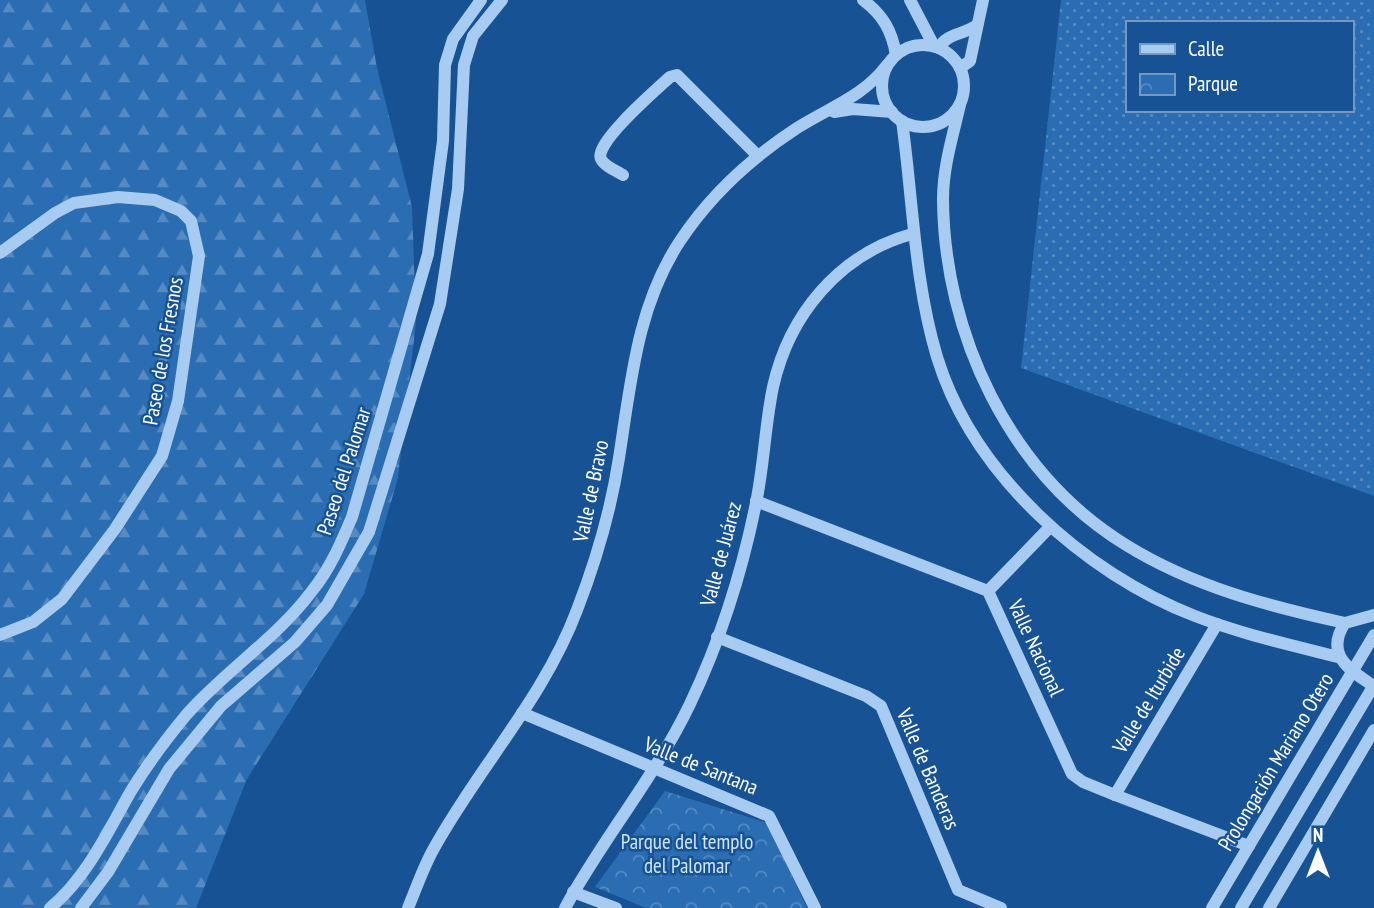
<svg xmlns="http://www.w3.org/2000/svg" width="1374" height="908" font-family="'PT Sans Narrow',sans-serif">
<defs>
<pattern id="grass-dots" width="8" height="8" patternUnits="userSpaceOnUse" patternTransform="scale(1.75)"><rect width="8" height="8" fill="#2a6db3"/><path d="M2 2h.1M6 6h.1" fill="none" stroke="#558ac2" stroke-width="1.8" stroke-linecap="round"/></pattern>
<pattern id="forest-firs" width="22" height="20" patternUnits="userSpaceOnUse" patternTransform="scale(1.75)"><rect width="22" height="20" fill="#2a6db3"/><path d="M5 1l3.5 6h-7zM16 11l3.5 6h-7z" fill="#558ac2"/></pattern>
<pattern id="park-crowns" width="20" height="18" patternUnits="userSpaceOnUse" patternTransform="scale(1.75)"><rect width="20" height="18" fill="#2a6db3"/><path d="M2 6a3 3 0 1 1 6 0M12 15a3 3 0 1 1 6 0" fill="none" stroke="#558ac2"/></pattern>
</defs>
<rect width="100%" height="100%" fill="#175394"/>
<path fill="url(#grass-dots)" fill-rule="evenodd" d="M1061,0H1374V496L1021,368ZM1127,23H1351V110H1127Z"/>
<path fill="url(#forest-firs)" d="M0,0H365L377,68L412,207L416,322L398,478L364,594L247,779L196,908H0Z"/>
<path fill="url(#park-crowns)" d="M665,791L767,823L807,908H646L595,887Z"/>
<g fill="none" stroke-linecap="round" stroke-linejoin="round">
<g stroke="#a7cbf1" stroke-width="12">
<path d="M863,0C883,15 892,31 896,55"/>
<path d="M910,0L934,46"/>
<circle cx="923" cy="86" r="41"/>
<path d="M939,48C946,33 964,35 977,25"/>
<path d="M960,68L970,61L983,0"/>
<path d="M960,105C953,135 943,167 943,199C944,334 1009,473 1126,545C1194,587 1268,606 1345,623"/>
<path d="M834,112L853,109L892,112"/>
<path d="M902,121C913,200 914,280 937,357C973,474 1084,573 1195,616C1241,634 1291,645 1338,657"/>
<path d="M623,175C617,171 604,166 601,159C593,144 657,89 670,77L677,75L758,156"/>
<path d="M0,253L55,213L74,203L118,197L155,200L181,211L191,221L199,256L178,401L162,456L115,529L62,599L33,622L0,635"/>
<path d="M756,501L988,591L1072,774L1083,782L1115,795L1249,846"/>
<path d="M988,591L1050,527"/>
<path d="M1374,615L1345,623C1324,654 1350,671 1374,686"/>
<path d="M717,637L866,696L881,706L958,890L1001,908"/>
<path d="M522,713L769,816L815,908"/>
<path d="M1115,795L1217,624"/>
<path d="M573,892L616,908"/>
<path d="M50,908C87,877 107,833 131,791C147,765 167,738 187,714C226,670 277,638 312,591C330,569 341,543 352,517L428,254L443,141L445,65L453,39L481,0"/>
<path d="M81,908L108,872L169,769L221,706L295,642L327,605L369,532L440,304L458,189L464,65L473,36L502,0"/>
<path d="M408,908C416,889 423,868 433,850C478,768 544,698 577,610C596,561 611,510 619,458C631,382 637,306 680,241C711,194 751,158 797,128C830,107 863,97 887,65"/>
<path d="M565,908C603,838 655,777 690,704C720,641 742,572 756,503C764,465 765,425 773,387C789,315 839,254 912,234"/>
<path d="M1212,908L1374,635"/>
<path d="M1241,908L1374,685"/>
<path d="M1269,908L1374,730"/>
</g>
</g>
<g text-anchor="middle" stroke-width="5" stroke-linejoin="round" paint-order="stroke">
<g font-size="21" fill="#fff" stroke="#175394">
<text transform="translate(163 351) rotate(-80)" y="7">Paseo de los Fresnos</text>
<text transform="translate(344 471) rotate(-72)" y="7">Paseo del Palomar</text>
<text transform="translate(591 491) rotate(-78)" y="7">Valle de Bravo</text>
<text transform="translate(721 554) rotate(-75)" y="7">Valle de Juárez</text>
<text transform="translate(1036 648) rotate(65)" y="7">Valle Nacional</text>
<text transform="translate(1149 700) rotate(-59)" y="7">Valle de Iturbide</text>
<text transform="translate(1276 762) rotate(-59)" y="7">Prolongación Mariano Otero</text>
<text transform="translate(701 766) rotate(22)" y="7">Valle de Santana</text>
<text transform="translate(928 769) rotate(67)" y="7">Valle de Banderas</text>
</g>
<g font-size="21" fill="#cee5fc" stroke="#175394">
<text x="687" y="849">Parque del templo<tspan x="687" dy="24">del Palomar</tspan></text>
</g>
</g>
<rect x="1126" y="21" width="228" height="91" fill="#175394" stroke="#7498bf" stroke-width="2"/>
<rect x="1140" y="44" width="35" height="10" fill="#a7cbf1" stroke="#7498bf" stroke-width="2"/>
<text x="1188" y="56" font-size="21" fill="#ffffff">Calle</text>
<rect x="1140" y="74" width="35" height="21" fill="url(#park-crowns)" stroke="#7498bf" stroke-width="2"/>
<text x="1188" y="91" font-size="21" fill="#ffffff">Parque</text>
<g transform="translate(1318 852)" stroke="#175394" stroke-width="5" paint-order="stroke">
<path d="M0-5L12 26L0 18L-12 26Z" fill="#ffffff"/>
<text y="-10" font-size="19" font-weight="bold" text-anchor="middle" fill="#ffffff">N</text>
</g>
</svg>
